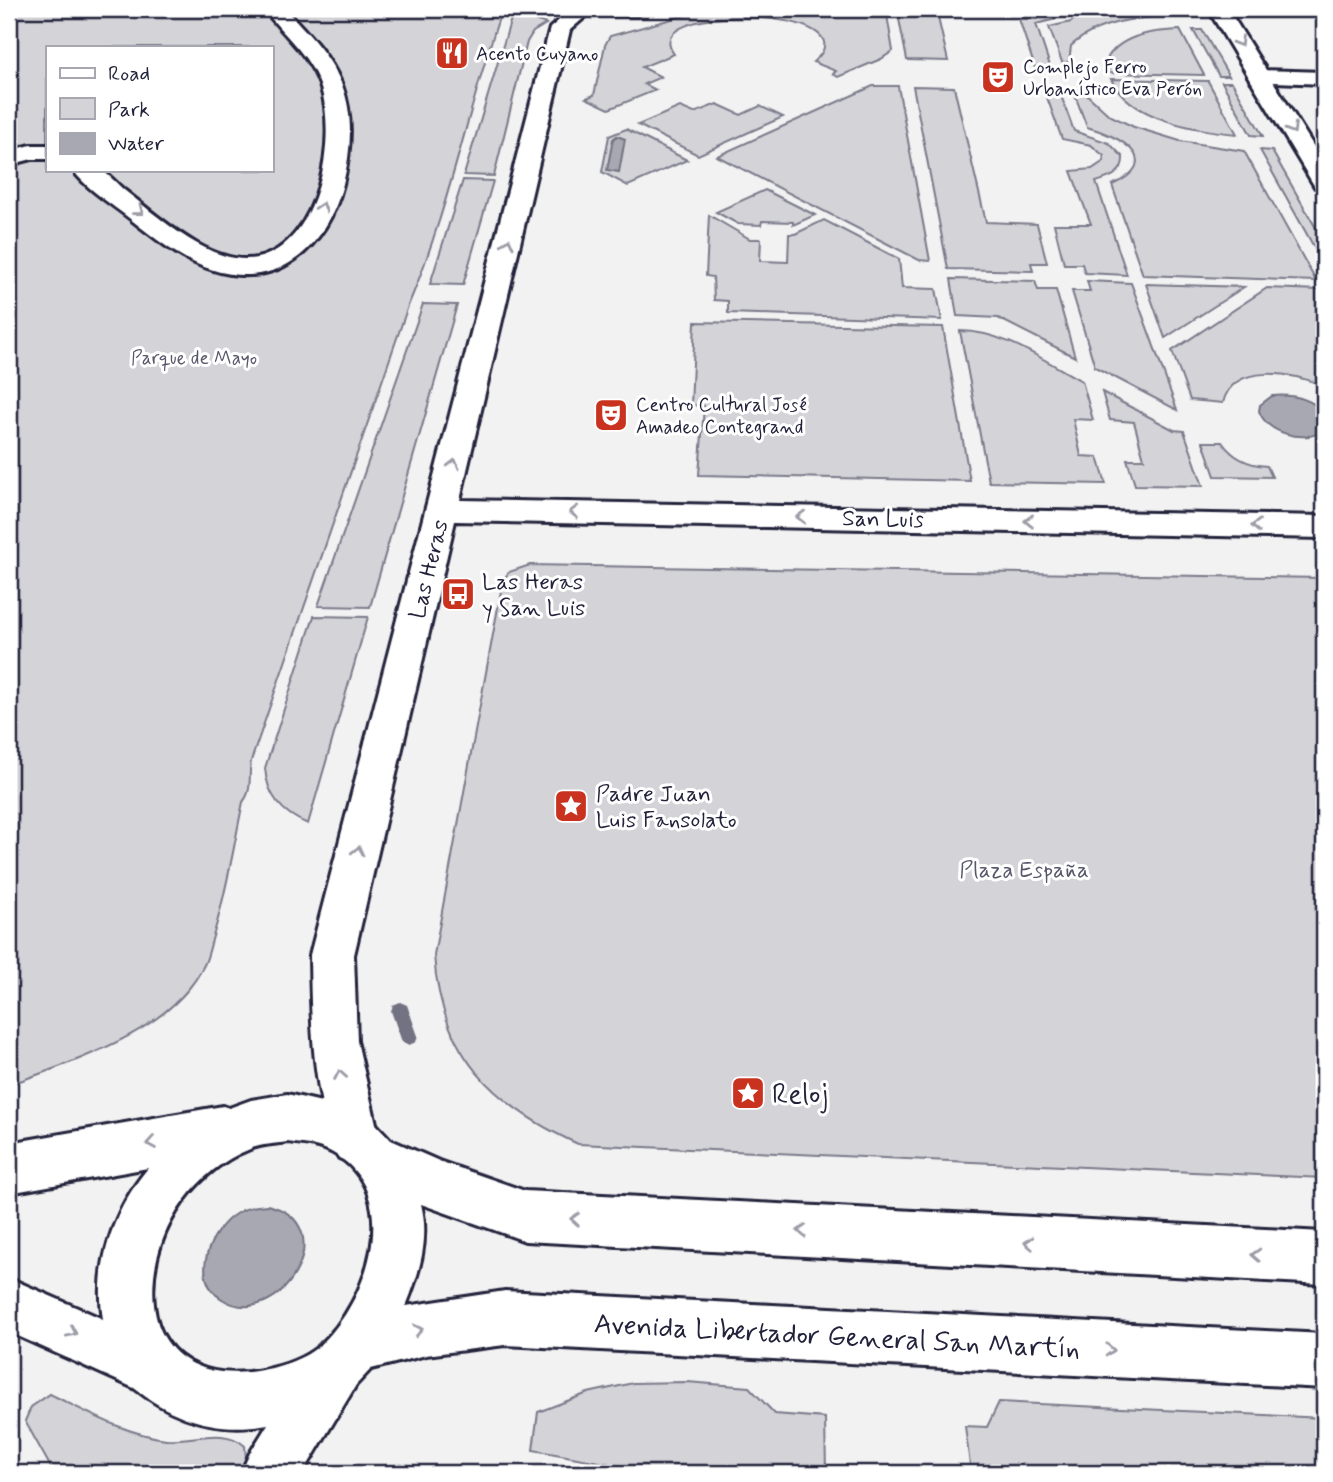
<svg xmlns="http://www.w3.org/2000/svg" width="1333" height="1482" font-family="Mynerve,sans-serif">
<rect width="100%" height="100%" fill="#f2f2f3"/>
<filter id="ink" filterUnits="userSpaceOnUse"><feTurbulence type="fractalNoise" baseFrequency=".0143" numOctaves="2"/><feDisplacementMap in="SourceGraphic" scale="14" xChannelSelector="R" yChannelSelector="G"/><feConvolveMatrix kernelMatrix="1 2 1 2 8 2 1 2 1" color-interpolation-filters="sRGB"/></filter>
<g filter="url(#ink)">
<g fill="#d3d3d8" stroke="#7a7a8a" stroke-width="2" fill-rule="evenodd">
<path d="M9,9H502C468,107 449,210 408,306L251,761C248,776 253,790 243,802C234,845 227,890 214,933C211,942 209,954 205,963C173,1032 74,1061 9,1085ZM47,47H271V170H47Z"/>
<path d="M708,9H886L893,51L881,59L838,77L833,74L836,71L813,62C879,8 633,0 674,54L642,67L661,77L644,84L656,90L609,109L586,98L594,95L605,45L610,36Z"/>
<path d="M897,9H936L948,61L907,60Z"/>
<path d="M1047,9H1062V11L1056,19L1036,24L1051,69L1035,68L1019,19H1036L1047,14Z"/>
<path d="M1078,9H1170L1173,16C1138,17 1098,21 1071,46L1069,62H1062L1049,27L1071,22L1078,15Z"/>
<path d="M513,12L546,24L533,32L527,42L494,176L464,175Z"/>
<path d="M1180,30L1204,75L1108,73V57C1123,34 1155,31 1180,30Z"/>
<path d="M1193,30H1202L1229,76H1219Z"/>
<path d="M1111,79L1208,81L1237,134C1195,130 1131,120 1111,79Z"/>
<path d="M1222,82H1232L1263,136L1251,135Z"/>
<path d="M873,86H898L930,261L919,260L717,156Z"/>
<path d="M913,86L954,87L986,222L1037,224L1047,263H1031L1033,271L948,269Z"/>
<path d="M1044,89L1059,90L1074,131L1109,143L1123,157C1124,174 1109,178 1096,182L1127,275L1085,273L1082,264H1064L1054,224H1091L1071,171L1092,169L1104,161V156L1091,145L1062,139Z"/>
<path d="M1073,90H1082L1109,115L1134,127L1180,141L1244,151L1316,281L1143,275L1112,185C1166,161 1120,136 1087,127Z"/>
<path d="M717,104L741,115L760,106L783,117L698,155L638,125L680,107L694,113Z"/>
<path d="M626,129L687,160L628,186L602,172L609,136Z"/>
<path d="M1260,150L1272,151L1324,242V265Z"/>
<path d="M463,180L493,181L463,285L430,284Z"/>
<path d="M765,190L815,215L793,225V222L762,221L761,225L738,224L716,212Z"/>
<path d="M709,215L750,239H761L760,261L788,262L789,234H795L824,220L899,259L902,288L936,289L942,320L728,313V301L714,300L713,277L706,276Z"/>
<path d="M951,279L1035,281L1038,290H1056L1075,357L998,318L957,316Z"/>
<path d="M1087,281L1131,283L1177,410L1095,367L1072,291H1090Z"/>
<path d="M1146,284L1244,287L1165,338Z"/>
<path d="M1267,288L1321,290L1324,296V386C1295,373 1233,361 1223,403L1190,400L1172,351Z"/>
<path d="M423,304L457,305L370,607L318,606Z"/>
<path d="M695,322L943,327L970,481L699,475L704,406L691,405Z"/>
<path d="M960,331C1004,331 1044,361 1082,381L1093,420L1073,419L1081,456L1098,457L1106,484L989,482Z"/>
<path d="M1102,392L1174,430L1184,431L1203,486L1135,485L1127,459H1144L1134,422L1110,420Z"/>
<path d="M1203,442H1222C1233,458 1249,465 1267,466L1272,477L1215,476Z"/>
<path d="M530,565L1324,578V1178L578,1144C492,1105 440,1053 434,955L503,580L509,572Z"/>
<path d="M314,616L368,617L308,824C283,814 267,796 265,768Z"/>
<path d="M687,1382L749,1387L775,1414L825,1418L826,1473H660L533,1450L538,1412L588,1393L633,1383Z"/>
<path d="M50,1394C87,1412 125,1434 166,1439C192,1442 224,1426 245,1446L246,1458L240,1473H54L25,1421L31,1407Z"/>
<path d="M999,1402L1324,1418V1473H971L965,1426L987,1427Z"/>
</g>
<g fill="#a8a8b2" stroke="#727282" stroke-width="2">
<path d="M617,136L625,139L619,172L607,170L613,139Z"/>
<path d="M1272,396C1292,394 1310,398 1324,412V431C1304,443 1267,434 1259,411L1260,405Z"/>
<path d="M267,1205C347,1223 279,1335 222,1299C189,1279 210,1229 237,1213C247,1207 256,1206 267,1205Z"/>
</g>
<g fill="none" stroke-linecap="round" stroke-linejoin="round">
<path fill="#727282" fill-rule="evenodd" d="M400,1002L407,1005L418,1036L416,1042L409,1045L402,1042L391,1011L393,1005Z"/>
<g stroke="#22223b" stroke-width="6">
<g id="street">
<path d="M264,9H285C306,31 330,55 342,85C354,117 351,151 343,184C327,247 278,292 210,269C182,260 157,240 134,222C115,206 87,190 73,170C80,170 93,167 100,170C108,173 117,184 124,190C158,216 211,267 257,258C320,244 338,137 320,85C309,54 283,35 264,9Z"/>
<path d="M572,9L593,10L570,30L460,500L1324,516V538L455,521L354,955L357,1041L380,1141L373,1158L356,1165L339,1158C312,1094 311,1023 310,955L550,28Z"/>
<path d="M1259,70L1324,72V84L1251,81L1248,76L1251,71Z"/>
<path d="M31,145H47V159H32L9,165V151Z"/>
</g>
</g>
<g stroke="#22223b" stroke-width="6">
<g id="secondary">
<path d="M547,9H647L637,15H557Z"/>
<path d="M1208,9H1228L1324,163V189L1315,187L1312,182Z"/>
</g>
</g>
<g stroke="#22223b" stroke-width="6">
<path id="primary" d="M287,1094L339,1106L375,1123L391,1140L439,1161L525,1191L1324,1232V1284L525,1241L421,1204C430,1239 419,1274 406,1306L505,1291L1324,1334V1388L505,1345L426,1355L371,1369L356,1385L303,1473H241L250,1453L268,1424C218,1433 174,1420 134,1388L9,1332V1278L103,1319C94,1265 114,1209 148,1168L9,1193V1143L223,1106L229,1108L251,1100ZM287,1142C302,1144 320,1145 333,1153C405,1194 368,1302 319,1346C292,1369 231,1381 198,1366C171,1355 157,1332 154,1305C147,1240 189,1173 250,1149C262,1144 275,1144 287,1142Z"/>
</g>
<use href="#street" fill="#fff" fill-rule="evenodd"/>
<use href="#secondary" fill="#fff" fill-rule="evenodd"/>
<use href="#primary" fill="#fff" fill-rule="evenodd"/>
</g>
<defs><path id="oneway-chevron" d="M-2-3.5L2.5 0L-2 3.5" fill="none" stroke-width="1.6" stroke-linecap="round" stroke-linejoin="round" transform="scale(1.75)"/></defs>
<g stroke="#9c9ca7">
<use href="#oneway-chevron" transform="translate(1239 42) rotate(59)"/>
<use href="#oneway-chevron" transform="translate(1292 129) rotate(59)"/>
<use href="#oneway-chevron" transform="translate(322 207) rotate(-72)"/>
<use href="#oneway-chevron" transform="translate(139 211) rotate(38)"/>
<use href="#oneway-chevron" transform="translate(508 243) rotate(-76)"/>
<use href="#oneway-chevron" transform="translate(454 464) rotate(-76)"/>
<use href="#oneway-chevron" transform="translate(574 512) rotate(-179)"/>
<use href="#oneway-chevron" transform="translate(801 517) rotate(-179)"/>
<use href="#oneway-chevron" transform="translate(1029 521) rotate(-179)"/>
<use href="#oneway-chevron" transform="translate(1256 526) rotate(-179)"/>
<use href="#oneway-chevron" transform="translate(358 851) rotate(-76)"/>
<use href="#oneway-chevron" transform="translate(340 1075) rotate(-100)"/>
<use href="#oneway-chevron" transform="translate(151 1143) rotate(170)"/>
<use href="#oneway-chevron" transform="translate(575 1219) rotate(-177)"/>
<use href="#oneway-chevron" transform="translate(802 1231) rotate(-177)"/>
<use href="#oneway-chevron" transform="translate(1029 1243) rotate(-177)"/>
<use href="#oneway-chevron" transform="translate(1256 1255) rotate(-177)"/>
<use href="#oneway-chevron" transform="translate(418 1330) rotate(-12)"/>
<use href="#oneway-chevron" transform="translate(72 1332) rotate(24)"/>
<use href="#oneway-chevron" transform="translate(1110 1350) rotate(3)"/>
</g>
</g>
<defs>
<g id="restaurant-square" transform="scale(1.75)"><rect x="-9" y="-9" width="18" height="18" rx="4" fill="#c8321e" stroke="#fff"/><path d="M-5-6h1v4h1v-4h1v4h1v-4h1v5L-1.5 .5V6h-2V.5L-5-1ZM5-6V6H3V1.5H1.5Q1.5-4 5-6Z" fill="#fff"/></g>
<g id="theatre-square" transform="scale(1.75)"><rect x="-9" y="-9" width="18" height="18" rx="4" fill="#c8321e" stroke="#fff"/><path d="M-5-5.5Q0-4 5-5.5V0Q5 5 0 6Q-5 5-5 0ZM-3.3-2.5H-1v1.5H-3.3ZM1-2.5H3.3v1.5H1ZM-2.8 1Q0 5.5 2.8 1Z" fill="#fff"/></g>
<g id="bus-square" transform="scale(1.75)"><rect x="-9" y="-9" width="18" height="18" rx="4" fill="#c8321e" stroke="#fff"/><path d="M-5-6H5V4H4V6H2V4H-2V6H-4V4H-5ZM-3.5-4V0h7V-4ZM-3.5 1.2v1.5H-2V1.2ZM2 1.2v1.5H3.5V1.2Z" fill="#fff"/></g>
<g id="sight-square" transform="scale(1.75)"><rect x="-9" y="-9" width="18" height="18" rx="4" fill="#c8321e" stroke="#fff"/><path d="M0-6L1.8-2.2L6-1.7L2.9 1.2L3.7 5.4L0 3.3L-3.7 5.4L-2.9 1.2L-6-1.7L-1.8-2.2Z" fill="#fff"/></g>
</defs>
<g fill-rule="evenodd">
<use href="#restaurant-square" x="452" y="53"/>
<use href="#theatre-square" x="998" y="77"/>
<use href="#theatre-square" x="611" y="415"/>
<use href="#bus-square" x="458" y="594"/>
<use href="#sight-square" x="571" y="806"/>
<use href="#sight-square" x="748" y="1093"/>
</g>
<g text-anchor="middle" stroke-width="6" stroke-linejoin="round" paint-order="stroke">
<g font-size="19" fill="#22223b" stroke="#fff" text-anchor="start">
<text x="476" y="60">Acento Cuyano</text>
<text x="1023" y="73">Complejo Ferro<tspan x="1023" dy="22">Urbanístico Eva Perón</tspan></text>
<text x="636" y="411">Centro Cultural José<tspan x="636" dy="22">Amadeo Contegrand</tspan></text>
</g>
<g font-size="19" fill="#57576a" stroke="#fff">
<text x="194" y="364">Parque de Mayo</text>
</g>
<g font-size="23" fill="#22223b" stroke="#fff">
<text transform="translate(883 518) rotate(1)" y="8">San Luis</text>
<text transform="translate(428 569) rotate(-76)" y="8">Las Heras</text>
</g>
<g font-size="23" fill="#22223b" stroke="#fff" text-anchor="start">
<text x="482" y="589">Las Heras<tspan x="482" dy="26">y San Luis</tspan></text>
<text x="596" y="801">Padre Juan<tspan x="596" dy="26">Luis Fansolato</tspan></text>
</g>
<g font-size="23" fill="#57576a" stroke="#fff">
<text x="1024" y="877">Plaza España</text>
</g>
<g font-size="28" fill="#22223b" stroke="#fff" text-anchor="start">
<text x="772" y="1103">Reloj</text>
</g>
<g font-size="28" fill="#22223b" stroke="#fff">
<text transform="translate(837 1335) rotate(3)" y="10">Avenida Libertador General San Martín</text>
</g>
</g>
<rect width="1333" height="1482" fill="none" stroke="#fff" stroke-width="35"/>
<rect x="18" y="18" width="1298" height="1447" fill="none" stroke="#22223b" stroke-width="2.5" filter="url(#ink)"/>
<rect x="46" y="46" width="228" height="126" fill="#ffffff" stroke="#a7a7b1" stroke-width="2"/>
<rect x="60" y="68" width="35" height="10" fill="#ffffff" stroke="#a7a7b1" stroke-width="2"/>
<text x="108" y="80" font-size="21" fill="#22223b">Road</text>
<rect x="60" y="98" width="35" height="21" fill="#d3d3d8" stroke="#a7a7b1" stroke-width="2"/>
<text x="108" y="116" font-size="21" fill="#22223b">Park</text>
<rect x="60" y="133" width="35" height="21" fill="#a8a8b2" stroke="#a7a7b1" stroke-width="2"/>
<text x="108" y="150" font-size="21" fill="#22223b">Water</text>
</svg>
